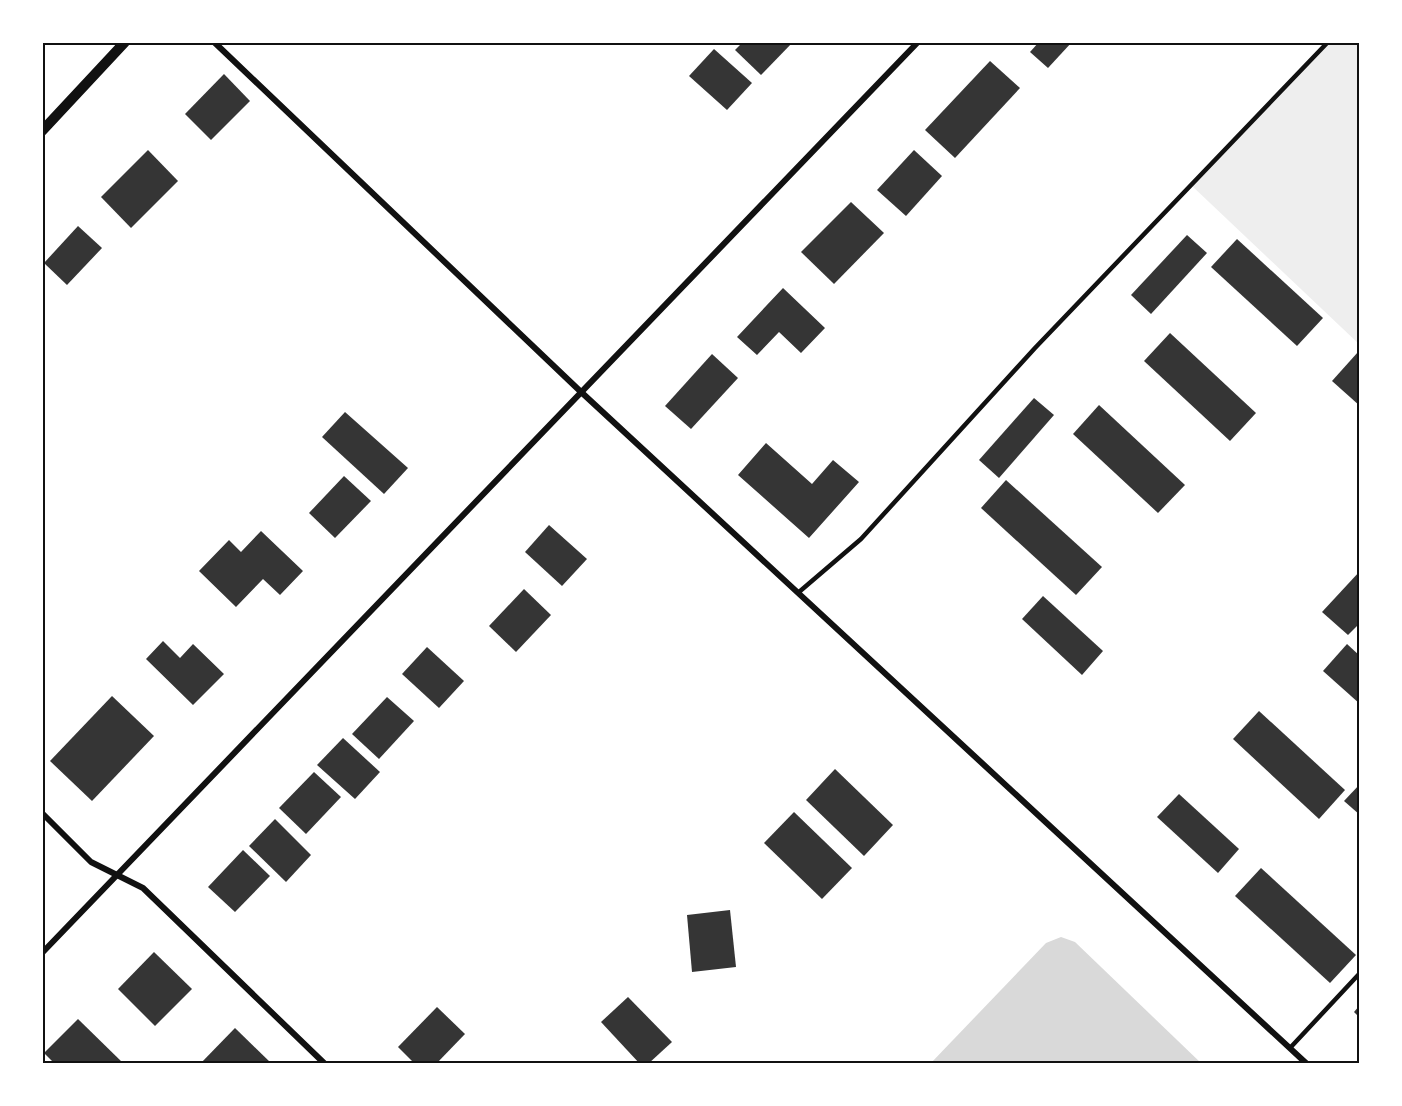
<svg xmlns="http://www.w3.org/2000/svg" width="1402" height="1106" font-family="Karla,sans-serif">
<rect width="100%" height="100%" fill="#fff"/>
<path fill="#eee" d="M1328,42H1360V345L1191,185Z"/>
<path fill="#d9d9d9" d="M1061,937L1075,942L1202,1064H930L1046,943Z"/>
<g fill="#353535">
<path d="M743,42H793L761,75L735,50Z"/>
<path d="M1039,42H1072L1048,68L1030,52Z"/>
<path d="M714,49L752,83L727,110L689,76Z"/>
<path d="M990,61L1020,88L955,158L925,130Z"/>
<path d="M224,74L250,101L211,140L185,114Z"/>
<path d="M148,150L178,181L131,228L101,197Z"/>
<path d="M914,150L942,176L906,216L877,190Z"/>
<path d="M851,202L884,233L834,284L801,252Z"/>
<path d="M78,226L102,248L67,285L44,263Z"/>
<path d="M1187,235L1207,253L1151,314L1131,295Z"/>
<path d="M1237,239L1323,318L1297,346L1211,267Z"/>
<path d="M783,288L825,328L801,353L779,332L757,355L737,337Z"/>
<path d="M1170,333L1256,413L1230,441L1144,361Z"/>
<path d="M1358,352L1360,354V406L1332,381Z"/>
<path d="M712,354L738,378L691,429L665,406Z"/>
<path d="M1034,398L1054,415L999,478L979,460Z"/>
<path d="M1099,405L1185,485L1158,513L1073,434Z"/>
<path d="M345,412L408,468L384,494L322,437Z"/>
<path d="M766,443L812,484L833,460L859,482L809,538L738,475Z"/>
<path d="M344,476L371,501L335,538L309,513Z"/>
<path d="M1006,480L1102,567L1076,595L981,508Z"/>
<path d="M549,525L587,559L562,586L525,552Z"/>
<path d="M261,531L303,571L280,595L263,579L236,607L199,571L229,540L241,552Z"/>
<path d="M1360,571V623L1348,635L1322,612Z"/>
<path d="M524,589L551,615L516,652L489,626Z"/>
<path d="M1043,596L1103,651L1082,675L1022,619Z"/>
<path d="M163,641L180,658L193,644L224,674L193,705L146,659Z"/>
<path d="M1347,644L1360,656V704L1323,671Z"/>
<path d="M427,647L464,681L439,708L402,674Z"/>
<path d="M112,696L154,736L92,801L50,761Z"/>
<path d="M387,697L414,721L379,759L352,734Z"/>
<path d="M1259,711L1345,790L1319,819L1233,739Z"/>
<path d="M343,738L380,772L355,799L317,765Z"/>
<path d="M835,769L893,825L864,856L806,800Z"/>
<path d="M314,772L341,797L306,834L279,808Z"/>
<path d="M1360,784V815L1344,801Z"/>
<path d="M1179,794L1239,849L1218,873L1157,817Z"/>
<path d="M794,812L852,868L822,899L764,843Z"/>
<path d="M275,819L311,855L286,882L249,846Z"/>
<path d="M243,850L270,876L235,912L208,887Z"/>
<path d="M1261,868L1356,955L1330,983L1235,896Z"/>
<path d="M730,910L736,967L692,972L687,915Z"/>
<path d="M154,952L192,989L155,1026L118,989Z"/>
<path d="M628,997L672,1042L648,1064H640L601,1022Z"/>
<path d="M1360,1005V1018L1354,1012Z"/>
<path d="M437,1007L465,1034L436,1064H415L398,1047Z"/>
<path d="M78,1019L124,1064H55L44,1053Z"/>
<path d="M235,1028L272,1064H200Z"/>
</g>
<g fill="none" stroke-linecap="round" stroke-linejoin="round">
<g stroke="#111" stroke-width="4.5">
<path d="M799,592L861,539L1035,348L1328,42"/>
<path d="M1290,1048L1360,973"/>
</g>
<g stroke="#111" stroke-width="6">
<path d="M214,42L580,391L1307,1064"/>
<path d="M42,813L91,862L143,888L325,1064"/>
<path d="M42,953L918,42"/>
</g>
<path stroke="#111" stroke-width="10" d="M42,131L125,42"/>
</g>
<rect width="1402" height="1106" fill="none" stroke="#ffffff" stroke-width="87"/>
<rect x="44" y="44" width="1314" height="1018" fill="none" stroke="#111" stroke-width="2"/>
</svg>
